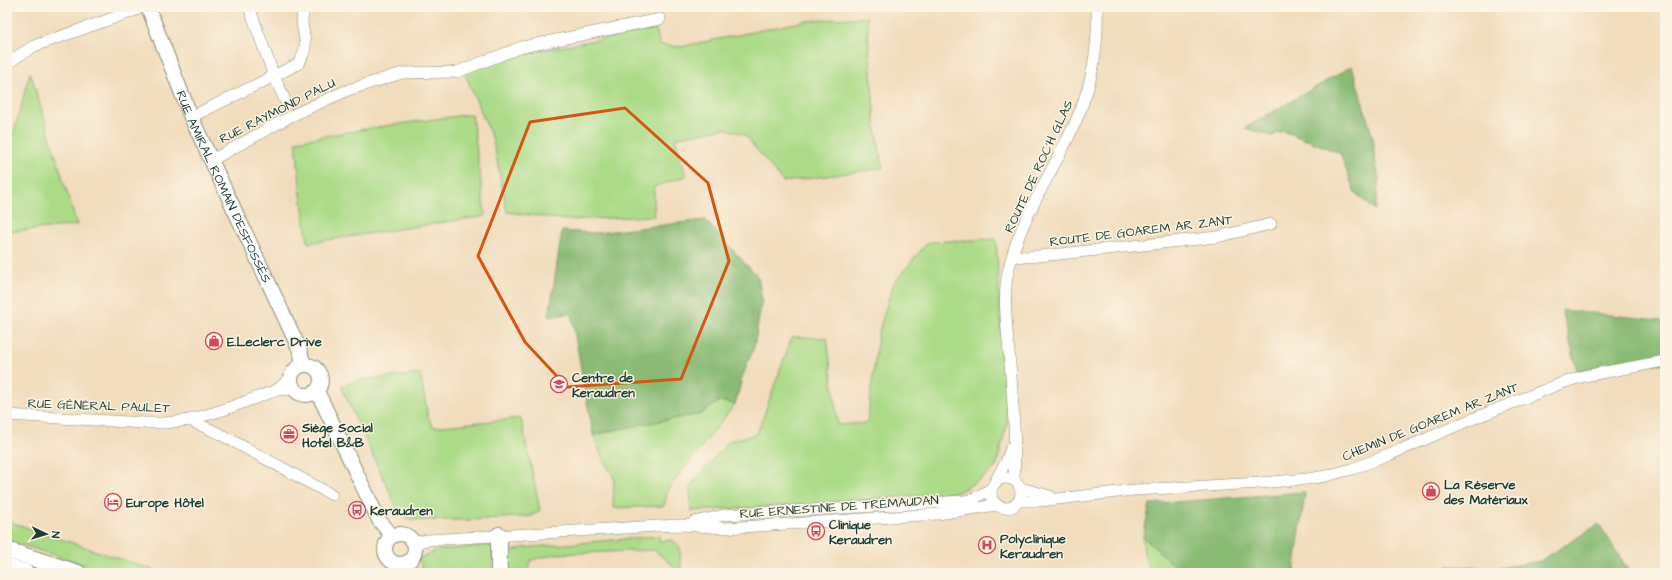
<svg xmlns="http://www.w3.org/2000/svg" width="1672" height="580" font-family="'Architects Daughter',sans-serif">
<rect width="100%" height="100%" fill="#fcf5e5"/>
<filter id="ink" filterUnits="userSpaceOnUse"><feTurbulence type="fractalNoise" baseFrequency=".025" numOctaves="2"/><feDisplacementMap in="SourceGraphic" scale="8" xChannelSelector="R" yChannelSelector="G"/><feConvolveMatrix kernelMatrix="1 2 1 2 8 2 1 2 1" color-interpolation-filters="sRGB"/></filter>
<filter id="wash" filterUnits="userSpaceOnUse"><feTurbulence type="fractalNoise" baseFrequency=".012" numOctaves="4" result="noise"/><feDisplacementMap in="SourceGraphic" scale="16" xChannelSelector="R" yChannelSelector="G"/><feGaussianBlur stdDeviation="0.9" result="paint"/><feColorMatrix in="noise" values="0 0 0 0 0 0 0 0 0 0 0 0 0 0 0 0 0 1.4 0 .05"/><feComposite in="paint" operator="in"/></filter>
<g filter="url(#wash)">
<rect width="100%" height="100%" fill="#f1dcbc"/>
<g fill="#acdb88" stroke="#668c5e">
<path d="M867,17L875,124L883,168L783,182L745,135L725,128L675,138L686,176L654,187V216L567,220L507,212L493,140L462,67L524,44L542,50L656,29L660,45L680,47L805,21Z"/>
<path d="M30,72L77,225L7,232V159Z"/>
<path d="M472,114L485,216L308,243L301,195L296,141L384,126Z"/>
<path d="M996,239L1007,424L996,467L981,479L958,492L815,504L691,511L690,486L729,441L757,434L792,337L827,338L838,425L867,423L878,335L893,284L928,242Z"/>
<path d="M420,374L428,417L433,427L521,418L540,510L532,516L471,520H414L406,518L397,508L341,386L360,380Z"/>
<path d="M719,401L735,404L668,489L664,506L613,508L614,478L603,459L593,435L643,424L701,414Z"/>
<path d="M7,521L162,573H109L7,540Z"/>
<path d="M659,536L660,541L672,540L680,547L681,573H674L677,569L654,550L556,554L531,560L528,573H506L507,554L522,548Z"/>
<path d="M1143,537L1183,573H1151L1144,553Z"/>
<path d="M491,545L493,551L491,573H424L419,559L438,550Z"/>
</g>
<g fill="#89bb74" stroke="#547c54">
<path d="M1352,66L1374,142V154L1379,179L1375,210L1355,193L1340,153L1283,131L1272,136L1245,128Z"/>
<path d="M705,220L758,277L762,300L754,347L743,375L735,404L719,401L701,414L643,424L593,435L571,313L549,317L562,231L596,233Z"/>
<path d="M1562,310L1658,320L1665,323V363L1577,370Z"/>
<path d="M1305,492L1294,573H1183L1143,537L1150,504Z"/>
<path d="M1599,524L1630,573H1445L1448,566L1495,569L1540,561Z"/>
</g>
</g>
<g filter="url(#ink)">
<g fill="none" stroke-linecap="round" stroke-linejoin="round">
<g stroke="#888c78" stroke-width="12">
<g id="minor">
<path d="M249,7L274,76L285,100"/>
<path d="M12,60L34,46L136,10L139,7"/>
<path d="M191,117L298,64C315,41 295,28 305,7"/>
<path d="M210,161L293,115L348,90L402,73L457,72L522,47L660,19"/>
<path d="M1013,256L1028,257L1060,254L1217,237L1271,224"/>
<path d="M277,390L291,377"/>
<path d="M7,415L145,423H165L189,420L223,410L277,390L293,389"/>
<path d="M189,420L218,433L332,495"/>
<circle cx="1006" cy="493" r="15"/>
<path d="M1014,479C1016,441 1013,402 1010,364C1008,338 1003,302 1007,277C1016,227 1046,183 1068,138C1090,94 1099,56 1097,7"/>
<path d="M995,482L1006,462L1011,448"/>
<path d="M1021,488L1050,496"/>
<path d="M1019,501H1040L1135,490L1260,483L1307,479L1326,476L1352,469L1389,455L1465,422L1562,383L1584,376L1665,361"/>
<path d="M694,522L724,515L964,501L973,499L991,489"/>
<path d="M413,543L428,540L658,526L682,525L725,528L818,522L938,514L996,505"/>
</g>
</g>
<g stroke="#888c78" stroke-width="16">
<g id="major">
<path id="s1" d="M148,7L191,117L299,348L304,365"/>
<circle cx="306" cy="380" r="15"/>
<path d="M317,391L379,520L392,536"/>
<circle cx="400" cy="549" r="15"/>
</g>
</g>
<g stroke="#888c78" stroke-width="18">
<g id="highway">
<path d="M7,550L78,573"/>
<path d="M7,567L26,573"/>
<path d="M499,573V535"/>
</g>
</g>
<use href="#minor" stroke="#fff" stroke-width="11"/>
<use href="#major" stroke="#fff" stroke-width="14"/>
<use href="#highway" stroke="#fff" stroke-width="16"/>
</g>
</g>
<path fill="none" stroke="#d45610" stroke-width="3" stroke-linejoin="round" d="M625,108L708,183L729,261L681,379L567,387L525,342L478,256L530,122Z"/>
<defs>
<g id="shop-ring" transform="scale(0.9)"><circle r="9.5" fill="#fcf5e5" stroke="#d1495b" stroke-width="1.5"/><path d="M-5-2.5h2.3a2.7 3.5 0 0 1 5.4 0H5L5.5 6h-11ZM-1.5-2.5h3a1.5 2.3 0 0 0-3 0Z" fill="#d1495b"/></g>
<g id="university-ring" transform="scale(0.9)"><circle r="9.5" fill="#fcf5e5" stroke="#d1495b" stroke-width="1.5"/><path d="M0-5L7-2L0 1L-7-2ZM-4 1L0 2.5L4 1V4Q0 6-4 4Z" fill="#d1495b"/></g>
<g id="office-ring" transform="scale(0.9)"><circle r="9.5" fill="#fcf5e5" stroke="#d1495b" stroke-width="1.5"/><path d="M-6-3h4V-5.5h4V-3h4V5H-6ZM-1-4.5V-3h2v-1.5ZM-6 0V1H6V0Z" fill="#d1495b"/></g>
<g id="hotel-ring" transform="scale(0.9)"><circle r="9.5" fill="#fcf5e5" stroke="#d1495b" stroke-width="1.5"/><path d="M-6-4.5h1.5V1H6V5H4.5V3h-9V5H-6ZM-4 0a1.8 1.8 0 1 1 3.6 0ZM.5 0V-2.5h3Q6-2.5 6 0Z" fill="#d1495b"/></g>
<g id="bus-ring" transform="scale(0.9)"><circle r="9.5" fill="#fcf5e5" stroke="#d1495b" stroke-width="1.5"/><path d="M-5-6H5V4H4V6H2V4H-2V6H-4V4H-5ZM-3.5-4V0h7V-4ZM-3.5 1.2v1.5H-2V1.2ZM2 1.2v1.5H3.5V1.2Z" fill="#d1495b"/></g>
<g id="hospital-ring" transform="scale(0.9)"><circle r="9.5" fill="#fcf5e5" stroke="#d1495b" stroke-width="1.5"/><path d="M-5-5h3v3.5h4V-5h3V5h-3V1.5h-4V5h-3Z" fill="#d1495b"/></g>
</defs>
<g fill-rule="evenodd">
<use href="#shop-ring" x="214" y="341"/>
<use href="#university-ring" x="559" y="384"/>
<use href="#office-ring" x="289" y="434"/>
<use href="#shop-ring" x="1431" y="491"/>
<use href="#hotel-ring" x="113" y="502"/>
<use href="#bus-ring" x="357" y="510"/>
<use href="#bus-ring" x="816" y="531"/>
<use href="#hospital-ring" x="987" y="545"/>
</g>
<g text-anchor="middle" stroke-width="3" stroke-linejoin="round" paint-order="stroke">
<g font-size="13" fill="#1f3d34" stroke="#fcf5e5">
<text transform="translate(277 110) rotate(-27)" y="5">RUE RAYMOND PALU</text>
<text transform="translate(1038 166) rotate(-65)" y="5">ROUTE DE ROC'H GLAS</text>
<text dy="5" stroke="none"><textPath href="#s1" startOffset="195">RUE AMIRAL ROMAIN DESFOSSÉS</textPath></text>
<text transform="translate(1141 230) rotate(-7)" y="5">ROUTE DE GOAREM AR ZANT</text>
<text transform="translate(99 405) rotate(2)" y="5">RUE GÉNÉRAL PAULET</text>
<text transform="translate(1430 421) rotate(-22)" y="5">CHEMIN DE GOAREM AR ZANT</text>
<text transform="translate(839 506) rotate(-4)" y="5">RUE ERNESTINE DE TRÉMAUDAN</text>
</g>
<g font-size="13" font-weight="bold" fill="#1f3d34" stroke="#fcf5e5" text-anchor="start">
<text x="227" y="346">E.Leclerc Drive</text>
<text x="572" y="382">Centre de<tspan x="572" dy="15">Keraudren</tspan></text>
<text x="302" y="432">Siège Social<tspan x="302" dy="15">Hotel B&amp;B</tspan></text>
<text x="1444" y="489">La Réserve<tspan x="1444" dy="15">des Matériaux</tspan></text>
<text x="126" y="507">Europe Hôtel</text>
<text x="370" y="515">Keraudren</text>
<text x="829" y="529">Clinique<tspan x="829" dy="15">Keraudren</tspan></text>
<text x="1000" y="543">Polyclinique<tspan x="1000" dy="15">Keraudren</tspan></text>
</g>
</g>
<rect width="1672" height="580" fill="none" stroke="#fcf5e5" stroke-width="24"/>
<g transform="translate(46 534) rotate(94)" stroke="#fcf5e5" stroke-width="3" paint-order="stroke">
<path d="M0-3L7 15L0 10L-7 15Z" fill="#1f3d34"/>
<text y="-6" font-size="11" font-weight="bold" text-anchor="middle" fill="#1f3d34">N</text>
</g>
</svg>
